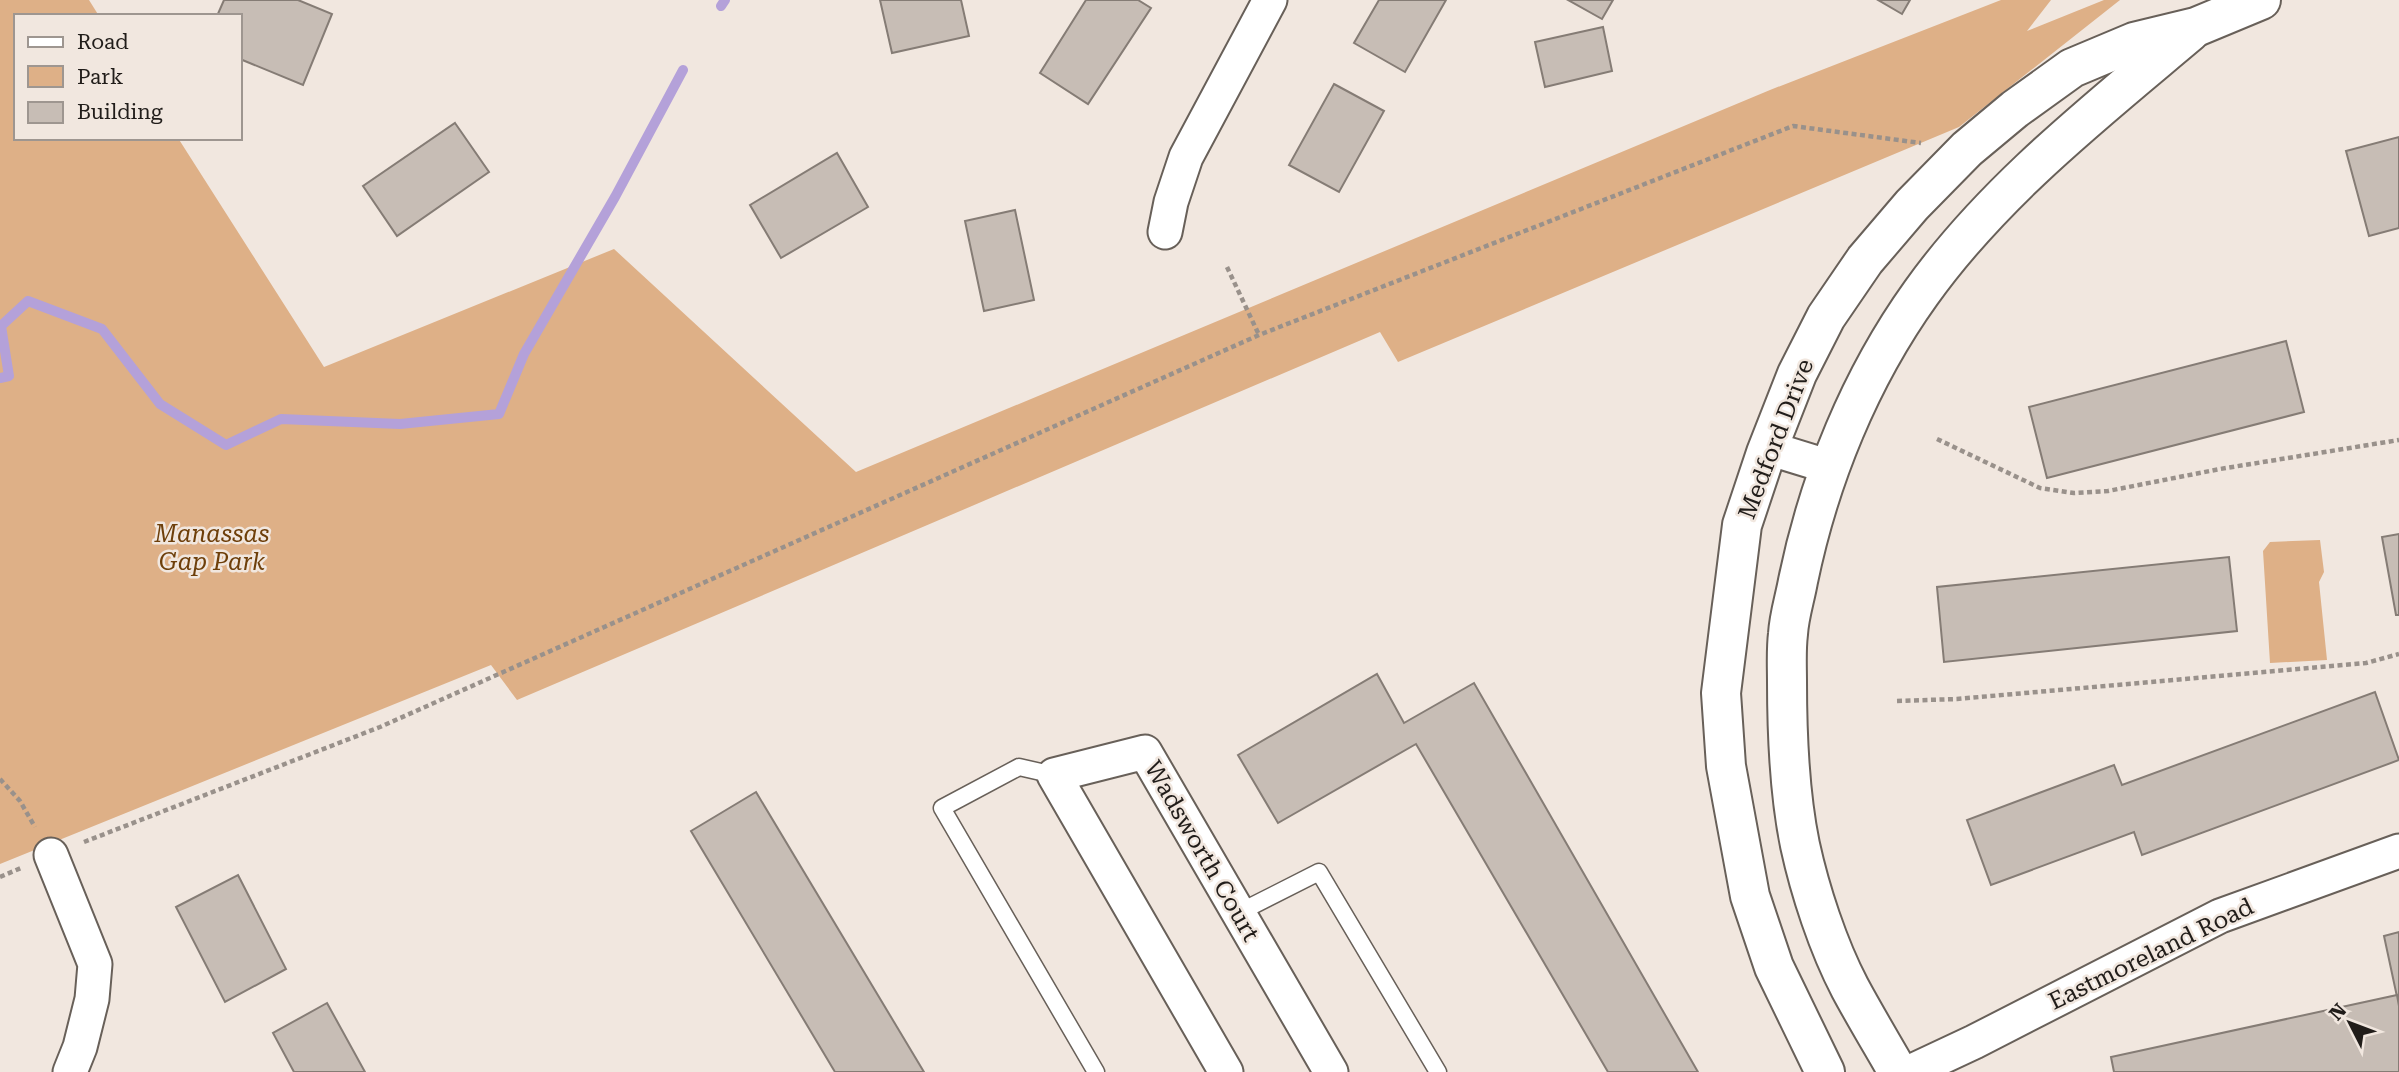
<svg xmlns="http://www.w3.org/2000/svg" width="2399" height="1072" font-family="'Roboto Serif',serif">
<rect width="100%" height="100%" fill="#f1e7df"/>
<g fill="#deb087">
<path d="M0,0H89L99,16H16V138H178L324,367L614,249L856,472L1770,90L2001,0H2051L2027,31L2104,0H2120L1959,127L1398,362L1380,332L517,700L491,665L0,864Z"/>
<path d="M2320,540L2324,572L2319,582L2327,660L2270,663L2263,551L2270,542Z"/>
</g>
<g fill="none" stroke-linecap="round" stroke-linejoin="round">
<g stroke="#b4a1d9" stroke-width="10">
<path d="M721,6L725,0"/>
<path d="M0,378L9,376L1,326L28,301L102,329L160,404L226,445L281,419L400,424L499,414L524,354L615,197L683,70"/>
</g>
</g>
<g fill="#c7bdb5" stroke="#857c75" stroke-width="2">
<path d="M224,0H298L332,14L303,85L240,59V16H217Z"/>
<path d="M880,0H961L969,36L892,53Z"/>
<path d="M1086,0H1138L1151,8L1088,104L1040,73Z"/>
<path d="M1379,0H1446L1405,72L1354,43Z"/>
<path d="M1568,0H1613L1602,19Z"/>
<path d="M1878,0H1910L1902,14Z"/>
<path d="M1603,27L1612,71L1545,87L1535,42Z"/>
<path d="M1334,84L1384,111L1339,192L1289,165Z"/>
<path d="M455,123L489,172L397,236L363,186Z"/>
<path d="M2399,137V228L2369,236L2346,151Z"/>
<path d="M837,153L868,207L781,258L750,205Z"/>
<path d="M1015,210L1034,300L984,311L965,221Z"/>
<path d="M2286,341L2304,412L2047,478L2029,407Z"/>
<path d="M2399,534V615H2396L2382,537Z"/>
<path d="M2229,557L2237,631L1944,662L1937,587Z"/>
<path d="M1377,674L1404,723L1474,683L1698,1072H1608L1416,744L1278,823L1238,755Z"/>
<path d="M2375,692L2399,760L2142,855L2134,832L1991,885L1967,820L2114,765L2122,785Z"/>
<path d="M756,792L924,1072H835L691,831Z"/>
<path d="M238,875L286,969L225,1002L176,907Z"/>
<path d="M2399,932V1006L2384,936Z"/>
<path d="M2397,995L2399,1006V1072H2114L2111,1057Z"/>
<path d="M327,1003L365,1072H294L273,1033Z"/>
</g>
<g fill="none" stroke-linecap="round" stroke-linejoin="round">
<g stroke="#686059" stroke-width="19">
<g id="lane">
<path d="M1054,775L1019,767L942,808L1096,1072"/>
<path d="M1238,913L1319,872L1438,1072"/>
</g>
</g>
<g stroke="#686059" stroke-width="37">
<g id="street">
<path d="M1165,232L1171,202L1186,157L1270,0"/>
<path d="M1768,448L1830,467"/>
<path d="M51,855L95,964L92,999L80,1047L70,1072"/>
<path d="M1226,1072L1054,775L1145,752L1331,1072"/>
<path d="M1910,1072L1974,1042L2220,916L2399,851"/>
</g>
</g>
<g stroke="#686059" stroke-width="42">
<g id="secondary">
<path d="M1825,1072L1774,967L1750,896L1726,766L1721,693L1742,525L1766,453L1797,374L1826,317L1865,260L1912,205L1967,149L2015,109L2072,68L2134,42L2196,27L2261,0"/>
<path d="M1898,1072C1882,1044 1865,1016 1850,988C1828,946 1810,891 1800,845C1789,792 1787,736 1787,682C1787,666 1786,650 1788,634C1789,616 1795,598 1798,581C1819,479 1860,378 1921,293C1993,192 2095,112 2190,32"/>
</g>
</g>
<g stroke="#99918b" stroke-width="4.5" stroke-dasharray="5 3.5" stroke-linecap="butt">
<path d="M1227,267L1259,335"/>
<path d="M1937,439L2040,488L2074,493L2108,491L2220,469L2399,440"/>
<path d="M1897,701L1957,699L2366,663L2399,654"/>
<path d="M0,779L20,801L35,827"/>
<path d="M84,842L380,727L1259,335L1793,126L1921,143"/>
<path d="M0,877L21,868"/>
</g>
<use href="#lane" stroke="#fff" stroke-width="16"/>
<use href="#street" stroke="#fff" stroke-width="33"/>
<use href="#secondary" stroke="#fff" stroke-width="38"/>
</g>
<g text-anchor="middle" stroke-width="5" stroke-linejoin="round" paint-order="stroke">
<g font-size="24" fill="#211d1a" stroke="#f1e7df">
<text transform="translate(1776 439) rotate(-69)" y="8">Medford Drive</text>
<text transform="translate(1202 851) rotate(60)" y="8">Wadsworth Court</text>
<text transform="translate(2151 954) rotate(-26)" y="8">Eastmoreland Road</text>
</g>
<g font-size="24" font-style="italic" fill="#6e3f0a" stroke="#f1e7df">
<text x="212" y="542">Manassas<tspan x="212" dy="28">Gap Park</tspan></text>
</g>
</g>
<rect x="14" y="14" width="228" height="126" fill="#f1e7df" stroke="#9e9690" stroke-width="2"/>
<rect x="28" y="37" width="35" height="10" fill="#ffffff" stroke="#9e9690" stroke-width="2"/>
<text x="77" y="49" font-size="21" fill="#211d1a">Road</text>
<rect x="28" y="66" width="35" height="21" fill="#deb087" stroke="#9e9690" stroke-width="2"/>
<text x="77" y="84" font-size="21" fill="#211d1a">Park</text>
<rect x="28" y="102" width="35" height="21" fill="#c7bdb5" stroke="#9e9690" stroke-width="2"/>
<text x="77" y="119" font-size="21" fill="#211d1a">Building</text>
<g transform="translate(2350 1023) rotate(312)" stroke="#f1e7df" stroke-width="5" paint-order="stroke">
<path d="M0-5L12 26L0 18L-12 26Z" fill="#211d1a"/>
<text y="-10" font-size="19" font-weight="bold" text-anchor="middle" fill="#211d1a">N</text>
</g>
</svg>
